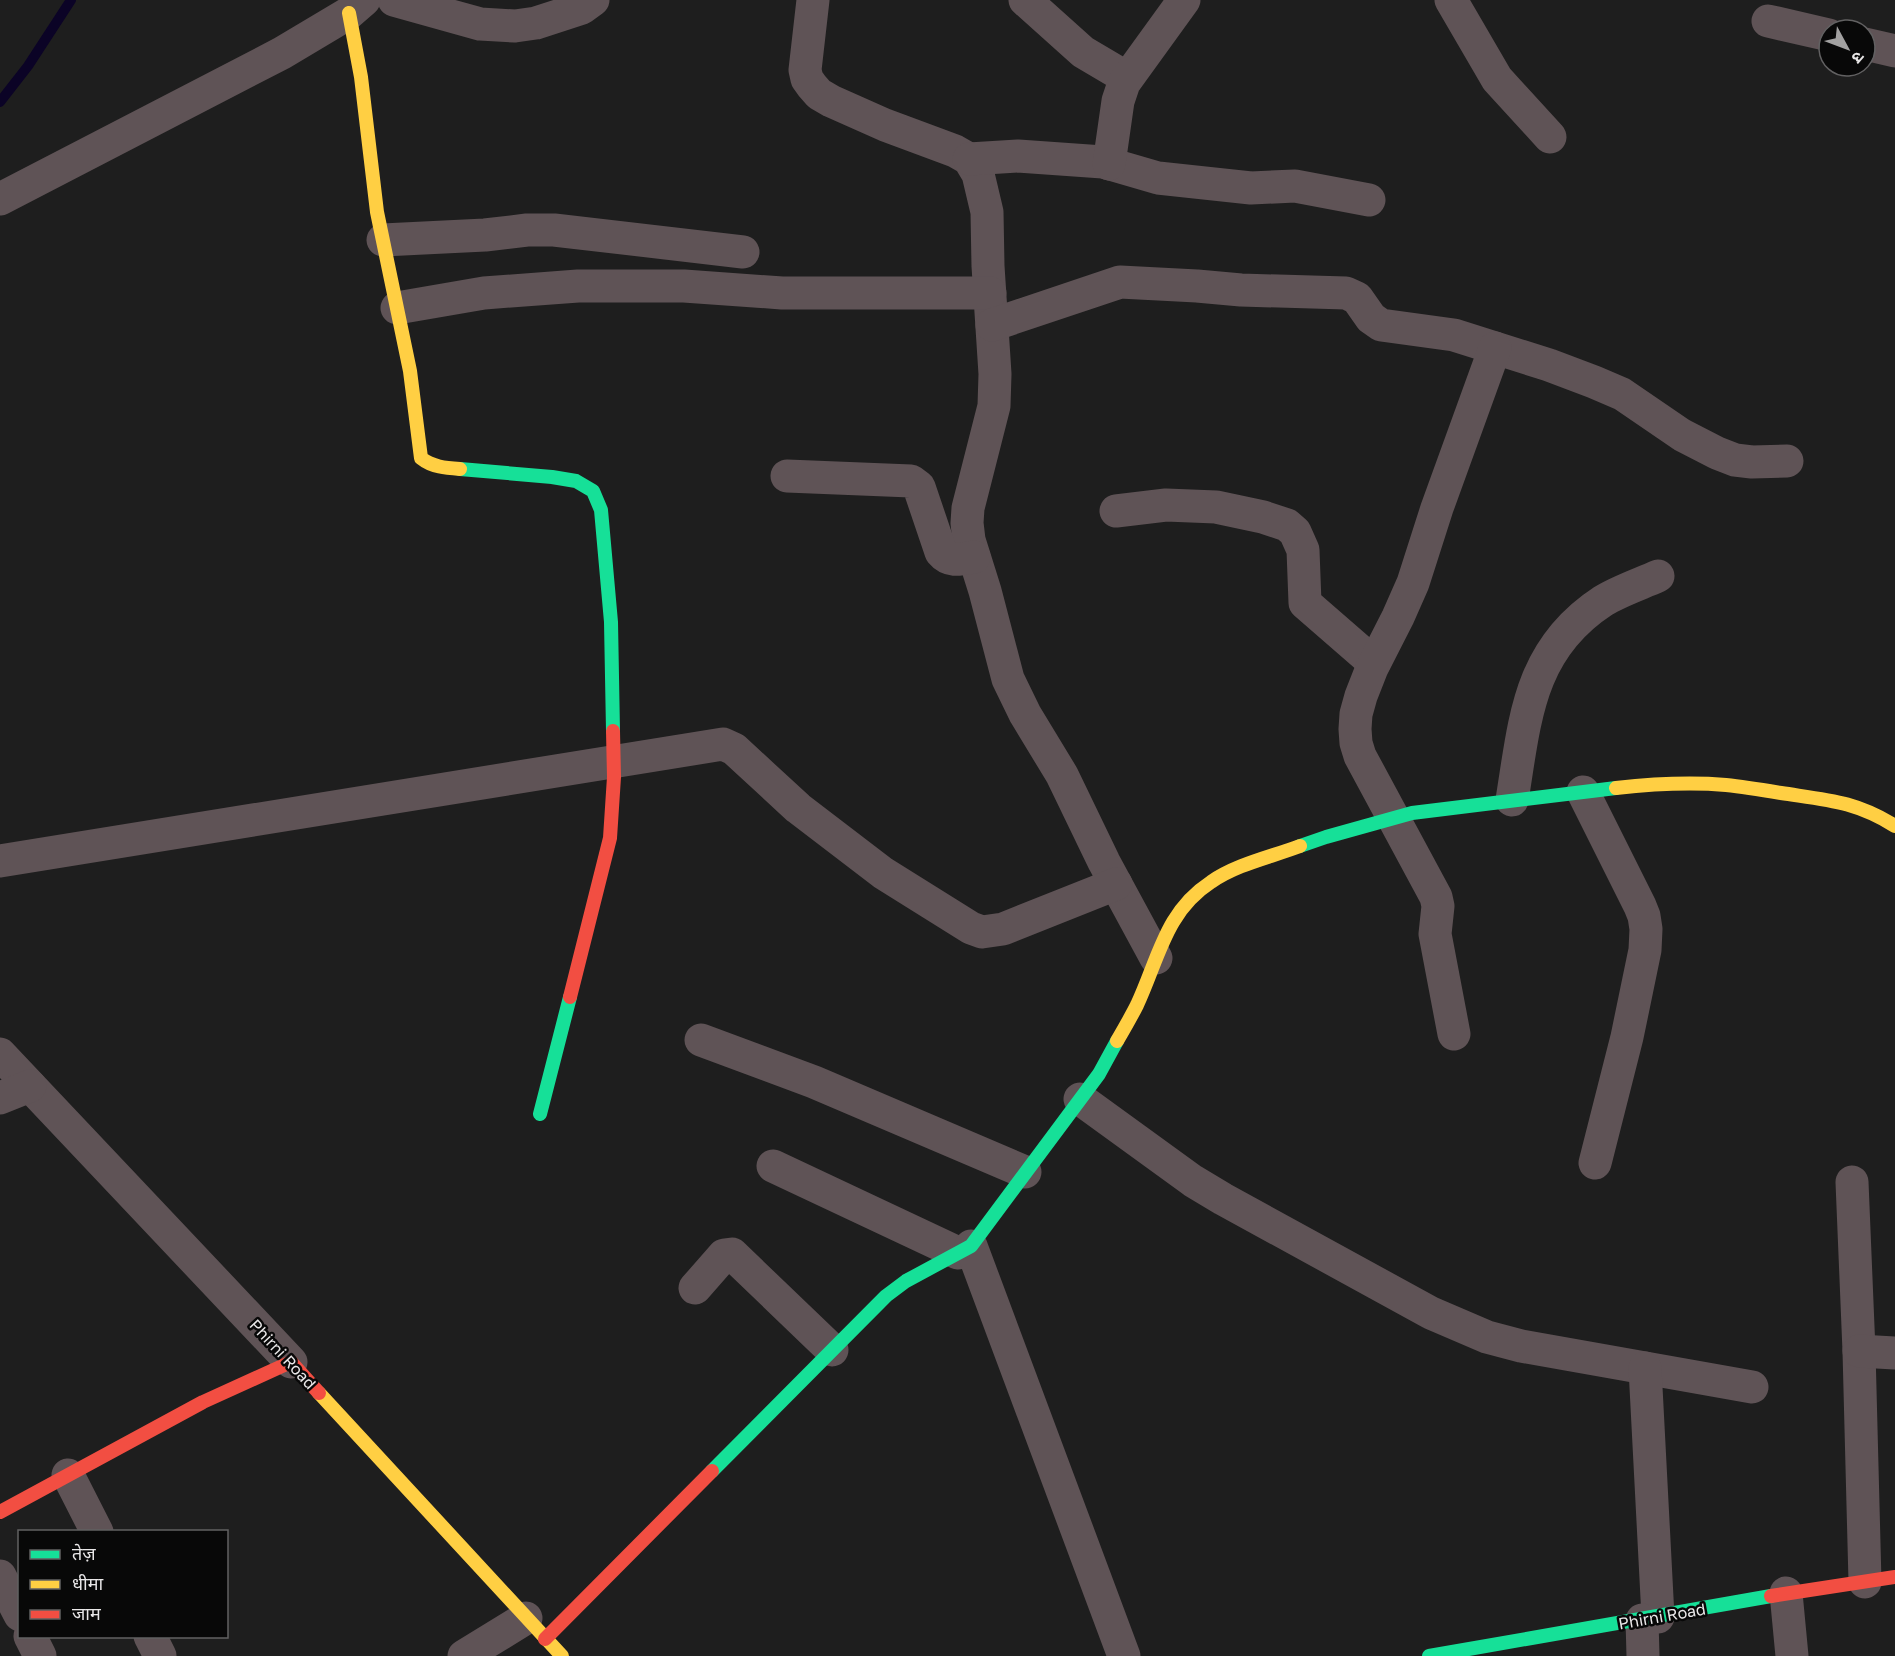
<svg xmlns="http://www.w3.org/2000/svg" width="1895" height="1656" font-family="'Golos Text','Noto Sans Devanagari',sans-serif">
<rect width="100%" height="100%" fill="#1e1e1e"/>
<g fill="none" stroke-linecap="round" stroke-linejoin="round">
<path stroke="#0b0326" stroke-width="10" d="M0,102L28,66L71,0"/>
<g stroke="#5f5356" stroke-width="33">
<path d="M394,0L480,24L515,26L536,23L582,8L593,0"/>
<path d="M813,0L805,70L807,79L812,86L819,94L831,101L885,125L955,151L969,159L978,174L987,212L988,266L995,374L994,406L968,508L967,523L969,540L985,591L1008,679L1025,714L1062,775L1104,862L1156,958"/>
<path d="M1025,0L1083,52L1127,78"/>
<path d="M1451,0L1497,79L1550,137"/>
<path d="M1768,21L1829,35"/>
<path d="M1865,44L1895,51"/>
<path d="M969,159L1018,156L1103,162L1158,178L1251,188L1295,186L1369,200"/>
<path d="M1109,164L1118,101L1124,83L1184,0"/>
<path d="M0,199L282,53L349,13L364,0"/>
<path d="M383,240L485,235L527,230H554L743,252"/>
<path d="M397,308L484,293L578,286H684L782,293H990"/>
<path d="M992,325L1120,282L1197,286L1241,290L1346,293L1357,298L1371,318L1381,325L1454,335L1549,365L1594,382L1622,394L1682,435L1717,453L1735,460L1752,462L1787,461"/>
<path d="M787,476L911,481L919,487L941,552C950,563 962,559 974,557"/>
<path d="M1116,511L1166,505L1216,507L1263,517L1287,525L1295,532L1303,550L1305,603L1374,663"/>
<path d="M1583,792L1640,906L1644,916L1646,929L1645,950L1627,1037L1595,1163"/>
<path d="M1512,800C1525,720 1528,650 1603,601C1619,591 1640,584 1658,576"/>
<path d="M0,861L723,744L734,749L798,808L883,873L971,928L982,932L1003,929L1116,884"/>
<path d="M1454,1034L1435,934L1438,906L1436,897L1360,756L1356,743L1355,729L1356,714L1361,696L1372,668L1398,617L1413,583L1437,508L1495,348"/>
<path d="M701,1040L814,1082L1025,1172"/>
<path d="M0,1054L291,1362"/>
<path d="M0,1098L30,1086"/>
<path d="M1080,1099L1193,1181L1223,1199L1431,1313L1487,1337L1521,1346L1752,1387"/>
<path d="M773,1166L958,1253"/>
<path d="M1852,1182L1859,1351L1865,1582"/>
<path d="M971,1246L1124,1656"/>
<path d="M695,1288L724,1255L732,1254L832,1350"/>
<path d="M1859,1351L1895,1353"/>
<path d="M1645,1368L1658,1617"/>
<path d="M68,1475L97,1532"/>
<path d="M0,1576L20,1615"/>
<path d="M1786,1593L1792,1656"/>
<path d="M1642,1620L1643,1656"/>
<path d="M30,1636L40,1656"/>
<path d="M150,1636L160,1656"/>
<path d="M464,1656L526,1618"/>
</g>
<g stroke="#16e098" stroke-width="14">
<path d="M460,469L552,477L576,481L593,491L601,510L611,622L613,731"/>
<path d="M1300,846L1326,837L1412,813L1616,788"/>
<path d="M540,1114L570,997"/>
<path d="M712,1471L886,1296L906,1281L971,1246L1099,1074L1117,1041"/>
<path d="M1429,1656L1771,1596"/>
</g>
<g stroke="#ffcf43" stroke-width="14">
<path d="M349,13L361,77L377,212L410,371L421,458C432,467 446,468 460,469"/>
<path d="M1616,788C1652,784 1690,782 1726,785C1745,787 1763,790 1781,793C1827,800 1855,801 1895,826"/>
<path d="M1117,1041C1124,1029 1131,1017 1137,1005C1159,958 1165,912 1211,882C1237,864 1271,857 1300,846"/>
<path d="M319,1393L562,1656"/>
</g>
<g stroke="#f24e42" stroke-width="14">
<path d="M570,997L610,838L614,777L613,731"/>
<path d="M0,1512L203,1402L291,1362L319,1393"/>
<path d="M1771,1596L1895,1577"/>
<path d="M545,1639L712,1471"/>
</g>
</g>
<g text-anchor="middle" stroke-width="5" stroke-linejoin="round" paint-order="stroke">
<g font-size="16" fill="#e9e7e8" stroke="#080808">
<text transform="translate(283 1354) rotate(47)" y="6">Phirni Road</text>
<text transform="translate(1662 1616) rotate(-10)" y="6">Phirni Road</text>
</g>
</g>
<rect x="18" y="1530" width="210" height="108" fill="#080808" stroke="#626162" stroke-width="1.5"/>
<rect x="30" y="1550" width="30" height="9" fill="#16e098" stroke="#626162" stroke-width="1.5"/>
<text x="72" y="1560" font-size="18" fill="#e9e7e8">तेज़</text>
<rect x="30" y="1580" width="30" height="9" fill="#ffcf43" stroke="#626162" stroke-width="1.5"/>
<text x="72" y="1590" font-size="18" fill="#e9e7e8">धीमा</text>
<rect x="30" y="1610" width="30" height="9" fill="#f24e42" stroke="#626162" stroke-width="1.5"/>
<text x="72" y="1620" font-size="18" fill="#e9e7e8">जाम</text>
<g transform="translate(1847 48) rotate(131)"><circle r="28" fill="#080808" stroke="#626162" stroke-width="1.5"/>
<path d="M0-4.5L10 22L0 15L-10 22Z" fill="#a2a1a1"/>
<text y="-9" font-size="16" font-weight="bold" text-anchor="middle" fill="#e9e7e8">उ</text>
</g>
</svg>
